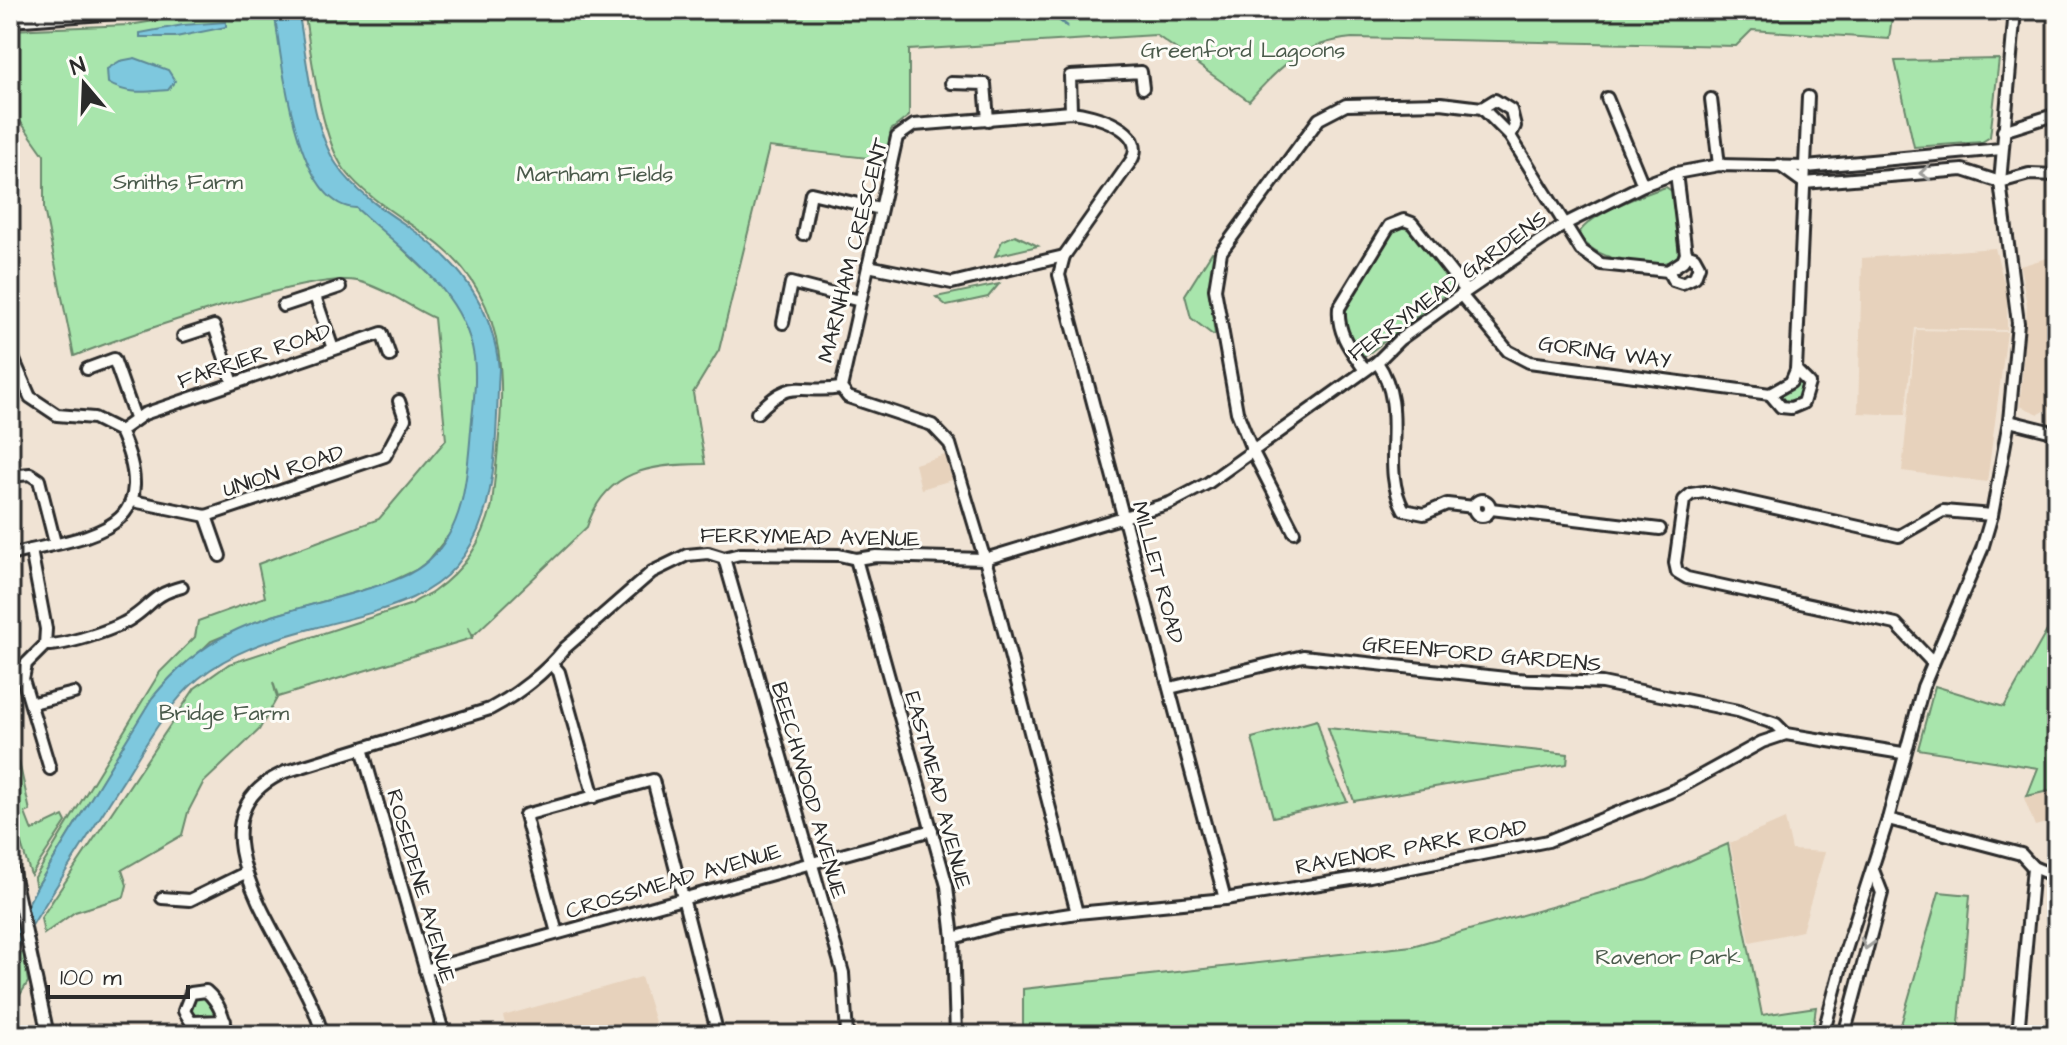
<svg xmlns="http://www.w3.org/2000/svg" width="2067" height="1045" font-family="'Architects Daughter',sans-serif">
<rect width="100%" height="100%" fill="#f0e3d4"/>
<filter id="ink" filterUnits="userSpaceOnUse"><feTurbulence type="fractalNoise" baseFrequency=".0125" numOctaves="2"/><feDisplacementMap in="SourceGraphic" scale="16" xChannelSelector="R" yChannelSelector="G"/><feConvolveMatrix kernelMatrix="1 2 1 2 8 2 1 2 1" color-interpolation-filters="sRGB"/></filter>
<g filter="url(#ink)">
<g fill="#e7d2bc">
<path d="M1995,248L2007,294V330L1915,328L1905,415L1858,413L1862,258Z"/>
<path d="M2054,256L2057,267V364L2052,407L2039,414L2020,406L2027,305L2020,266Z"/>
<path d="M1916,330L2007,332L1987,482L1902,471Z"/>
<path d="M945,455L952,480L921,489L915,464Z"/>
<path d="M2057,790V820L2035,826L2024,798Z"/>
<path d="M1785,819L1792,850L1825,852L1802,931L1750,942L1730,843Z"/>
<path d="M641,977L659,1035H508L503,1016Z"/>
</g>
<g fill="#a8e5ac" stroke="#6a886c" stroke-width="2">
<path d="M224,10H278L294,109L362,210L455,299L477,355L473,471L456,526L428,561L416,570L388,583L269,617L211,641L152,699L36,888L34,879L160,672L195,637L198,621L265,597L258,564L379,519L446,440L434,318C410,307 383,287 357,281C311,271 125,336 74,356L44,209V155L20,121L10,120V30L129,25Z"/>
<path d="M304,10H1893L1889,39L1752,30L1736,46L1352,38C1303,43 1281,65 1249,101L1156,35L909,50V116L891,130L886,160L769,147L719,350L693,393L705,464C651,464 605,470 587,527L473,636L468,627L472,638L278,697L273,682L277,698L259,730L203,783L188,812L182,835L122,870L127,885L124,897L75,912L44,934L41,918L195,688L229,664L412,604C417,599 426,597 433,592C465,569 482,543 492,505C501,412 522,312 439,245C408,220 368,201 344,169C320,136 311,52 304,10Z"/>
<path d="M1999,59L1990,137L1982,142L1914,147L1895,61Z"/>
<path d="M1666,187L1673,192L1679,252L1676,260C1651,270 1588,260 1579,233C1591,213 1644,194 1666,187Z"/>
<path d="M1404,225L1413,229L1454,283V288L1364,357C1327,327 1350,292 1370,262C1381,246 1387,232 1404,225Z"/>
<path d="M1015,235L1038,246L995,256L1002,241Z"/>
<path d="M1212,252L1216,254C1207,282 1211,306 1215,334L1213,335L1191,318L1185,295Z"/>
<path d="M999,284L988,297L947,306L936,297Z"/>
<path d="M1800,377L1806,383L1798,401L1784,403L1780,395L1795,386Z"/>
<path d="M2057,613V789L2027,796L2038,768L1918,749L1935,686L2004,707Z"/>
<path d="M1317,720L1330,765L1347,801L1273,817L1252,738Z"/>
<path d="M1328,728L1568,754L1567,764L1354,801Z"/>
<path d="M10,749L13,763L19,762L30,811L25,813L32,831L63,816L66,822L31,875L10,810Z"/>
<path d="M1728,844L1762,1015L1816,1007L1812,1035H1023V989L1412,946L1647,880Z"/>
<path d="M1939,892L1970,895L1958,1035H1898Z"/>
<path d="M23,950L28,982L10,1011V969Z"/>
<path d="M202,994L216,1015L213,1017L192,1018L188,1009L196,995Z"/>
</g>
<g fill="#7ec8de" stroke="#5d8996" stroke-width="2">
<path d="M274,10H298C307,55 311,127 337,165C355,191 380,208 406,225C458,260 493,305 499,369C494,453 503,558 412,598C381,612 347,619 314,628C272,639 232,651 198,679C165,707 143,750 120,786C83,844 46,902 10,961V938L38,885L152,698C214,622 268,618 357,592C382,584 409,579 429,560C465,527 467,476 471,430C473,406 477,381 474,357C465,292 402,250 356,208C295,207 281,55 274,10Z"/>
<path d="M226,22V27L176,37H140V33L183,25Z"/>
<path d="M135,58L168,70L175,81L168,90C145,92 128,95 108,83L107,69L120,61Z"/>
</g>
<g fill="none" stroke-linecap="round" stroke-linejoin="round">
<path stroke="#5d8996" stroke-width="3" d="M1046,10L1067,26"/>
<g stroke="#2b2b2b" stroke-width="16">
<g id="minor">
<path d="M951,83L985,84L988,120"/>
<path d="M1607,98L1643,185"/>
<path d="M1711,99L1719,165"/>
<path d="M1482,108L1495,100L1511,110L1515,126L1510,136"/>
<path d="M1071,112L1070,76L1141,72L1143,88"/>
<path d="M2003,131L2057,114"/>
<path d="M1779,165L1804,183L1963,170L2000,182"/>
<path d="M2000,182L2029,174L2057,175"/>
<path d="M803,234L811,193L880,209"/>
<path d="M868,266L952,283L1064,256"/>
<path d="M1668,271L1673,280L1682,283L1695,277L1699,266L1694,257L1686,254"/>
<path d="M1461,295L1508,351L1529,362L1770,394L1791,382L1796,370L1808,97"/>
<path d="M315,296L333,349"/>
<path d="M283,306L340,287"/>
<path d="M783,323L791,283L860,301"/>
<path d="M183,336L214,326L233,383"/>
<path d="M10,351L30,397L57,415L94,418L120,431C167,535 87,535 10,555"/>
<path d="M1377,362C1411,411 1378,464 1404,510L1424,514L1447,504L1474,507"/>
<path d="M87,369L114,359L135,418"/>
<path d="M1364,369C1350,349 1337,333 1339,308L1389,226L1404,220L1412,223L1466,291"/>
<path d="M1770,394L1781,407L1791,408L1803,403L1809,383L1796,370"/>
<path d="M757,413C794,375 799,395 841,388"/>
<path d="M2009,421L2057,433"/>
<path d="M120,431L144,414L382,333L390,356"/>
<path d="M10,476L30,474L39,480L55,543"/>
<circle cx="1482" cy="508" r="8"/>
<path d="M133,501L206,516L385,456L405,419L399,401"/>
<path d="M1491,509L1660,529"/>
<path d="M206,516L220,556"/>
<path d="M1294,532L1253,452L1237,412L1215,289L1221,252L1319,119L1346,105L1441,103L1482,108L1510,136L1581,250L1601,264L1668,271L1683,261L1686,254L1676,173"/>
<path d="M31,550L46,629L45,645L26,664L23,679L50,769"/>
<path d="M724,558L843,973L847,1035"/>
<path d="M856,559L947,886L953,938L956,1035"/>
<path d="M45,645C64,646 113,630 129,620C153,605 151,595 182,587"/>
<path d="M1931,661L1896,624L1687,578L1677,572L1675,563L1684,500L1691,494L1704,492L1899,536L1943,511L1992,515"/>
<path d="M552,664L559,672L594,797"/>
<path d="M1170,688L1303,656L1515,679L1602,683L1738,711L1776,724L1786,734"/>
<path d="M33,703L74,693"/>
<path d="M362,748L444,1035"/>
<path d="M1888,819L2021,854L2033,867L2057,877"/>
<path d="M10,859L48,1035"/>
<path d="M162,898L190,900L245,873"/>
<path d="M1077,913L988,570L950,444L932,425L848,397L841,388L897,137L914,125L1071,112C1093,114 1150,130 1131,161L1064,256L1059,275L1225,899"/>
<path d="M557,933L525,815L653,780L718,1035"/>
<path d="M953,938L999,925L1077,913L1225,899L1370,876L1548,841L1677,789L1762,742L1786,734L1902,753"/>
<path d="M425,970L932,830"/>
<path d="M225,1021L191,1022L184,1011L191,993L206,991C220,1003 224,1018 228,1035"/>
<path d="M322,1035C308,961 170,823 285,772L490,709C517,695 546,672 565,648L652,572L687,555L708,553L724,558L740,554L839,555L856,559L876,556L985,559L1170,503L1208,483L1377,362L1399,340L1461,295L1565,224L1643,185L1676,173L1719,165L1806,167L2001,149"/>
<path d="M1823,1035L1843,959L1888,819L1923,687L1982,549L1992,515L2009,421L2018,323L2000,182L2015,10"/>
<path d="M1844,1035L1882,893L1873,870"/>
<path d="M2018,1035L2033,867"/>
</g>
</g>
<g stroke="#2b2b2b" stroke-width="22">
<path id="highway" d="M10,18L116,10"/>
</g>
<use href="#minor" stroke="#fdfcf7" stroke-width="10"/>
<use href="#highway" stroke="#fdfcf7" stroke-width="16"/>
</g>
<defs><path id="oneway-chevron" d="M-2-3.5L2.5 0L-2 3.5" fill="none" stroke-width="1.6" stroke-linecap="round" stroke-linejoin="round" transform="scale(2)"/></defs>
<g stroke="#9e9e9b">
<use href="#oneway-chevron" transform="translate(1925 173) rotate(175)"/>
<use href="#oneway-chevron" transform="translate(1867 944) rotate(106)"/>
</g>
</g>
<g text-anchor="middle" stroke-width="6" stroke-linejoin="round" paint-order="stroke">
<g font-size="22" fill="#4a5a4b" stroke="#fdfcf7">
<text x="1243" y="57">Greenford Lagoons</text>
<text x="595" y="181">Marnham Fields</text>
<text x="178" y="189">Smiths Farm</text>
<text x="224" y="720">Bridge Farm</text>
<text x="1668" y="964">Ravenor Park</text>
</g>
<g font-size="22" fill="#2b2b2b" stroke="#fdfcf7">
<text transform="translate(852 250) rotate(-76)" y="8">MARNHAM CRESCENT</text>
<text transform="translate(1447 285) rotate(-36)" y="8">FERRYMEAD GARDENS</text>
<text transform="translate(1605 351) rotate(8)" y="8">GORING WAY</text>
<text transform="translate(254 355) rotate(-19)" y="8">FARRIER ROAD</text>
<text transform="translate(283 470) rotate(-18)" y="8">UNION ROAD</text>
<text transform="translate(810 536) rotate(1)" y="8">FERRYMEAD AVENUE</text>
<text transform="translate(1159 572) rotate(75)" y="8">MILLET ROAD</text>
<text transform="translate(1482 653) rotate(5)" y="8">GREENFORD GARDENS</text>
<text transform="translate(810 790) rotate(74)" y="8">BEECHWOOD AVENUE</text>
<text transform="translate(939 790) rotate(75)" y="8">EASTMEAD AVENUE</text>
<text transform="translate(1411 846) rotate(-10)" y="8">RAVENOR PARK ROAD</text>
<text transform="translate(673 880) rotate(-16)" y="8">CROSSMEAD AVENUE</text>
<text transform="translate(422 886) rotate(74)" y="8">ROSEDENE AVENUE</text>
</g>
</g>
<rect width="2067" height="1045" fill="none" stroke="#fdfcf7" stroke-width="40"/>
<rect x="20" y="20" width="2027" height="1005" fill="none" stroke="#2b2b2b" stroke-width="3" filter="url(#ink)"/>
<g transform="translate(84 84) rotate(341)" stroke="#fdfcf7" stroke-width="6" paint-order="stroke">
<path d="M0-6L14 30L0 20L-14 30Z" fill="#2b2b2b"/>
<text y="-12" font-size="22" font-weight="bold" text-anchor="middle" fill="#2b2b2b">N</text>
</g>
<path d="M48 985v12h140v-12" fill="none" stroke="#2b2b2b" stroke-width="4"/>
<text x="60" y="985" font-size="24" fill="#2b2b2b" stroke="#fdfcf7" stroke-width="6" paint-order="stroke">100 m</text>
</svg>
